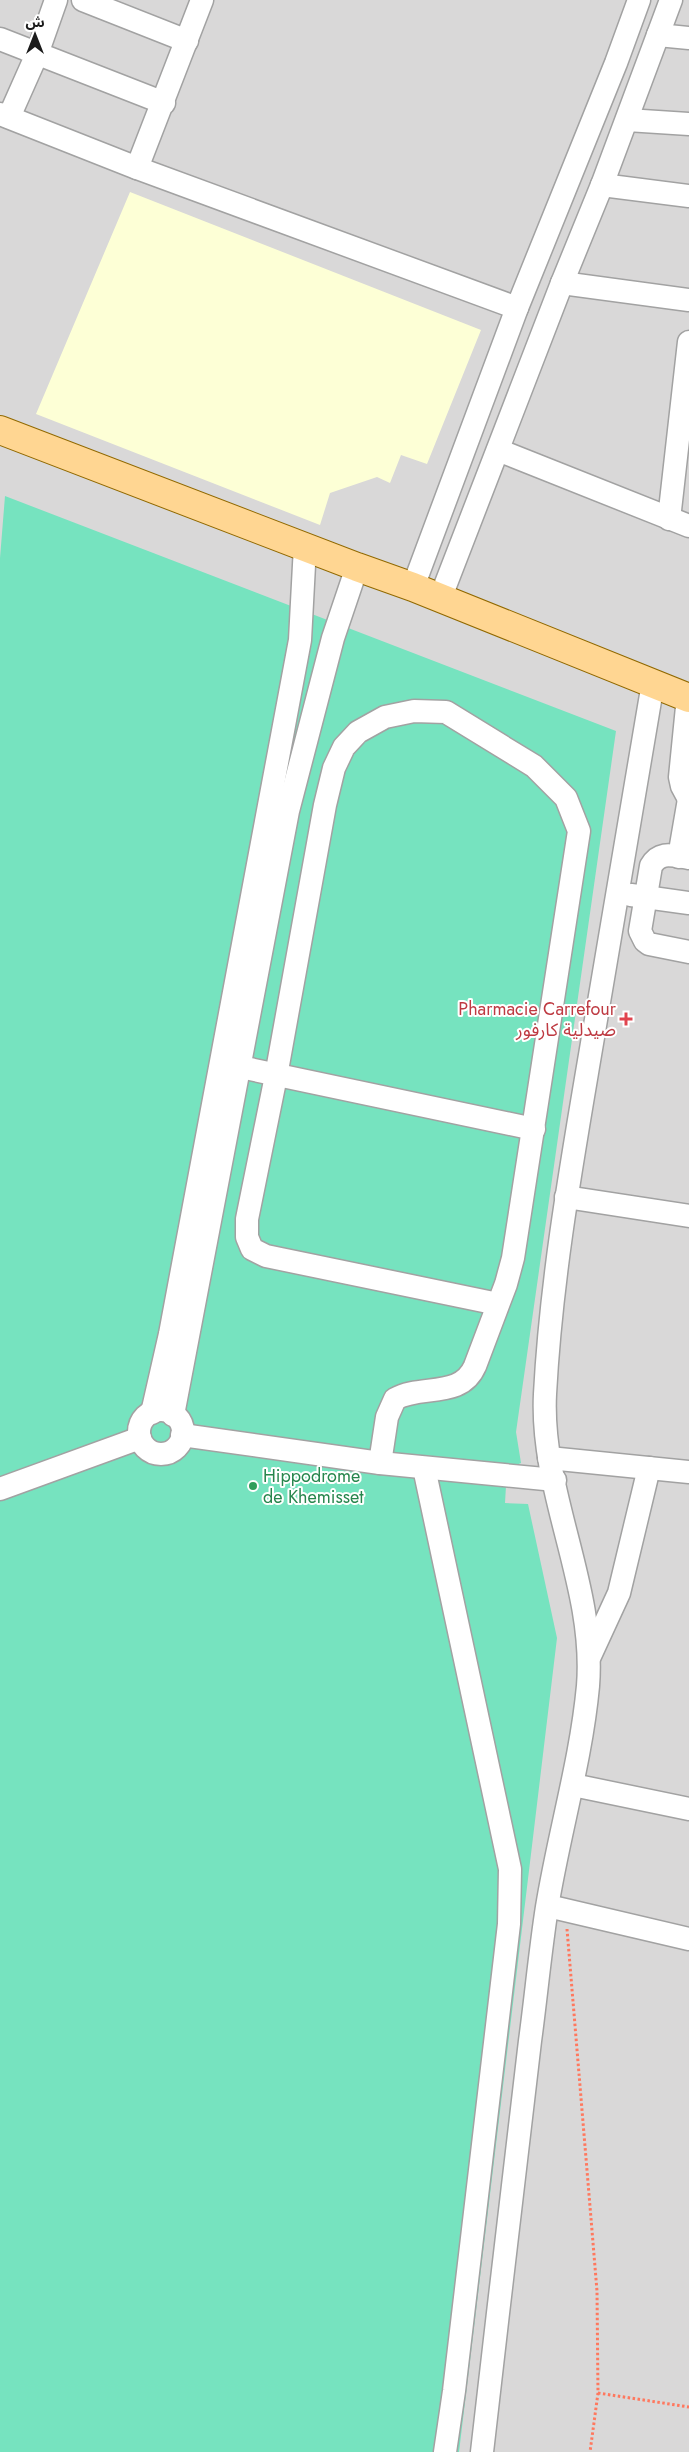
<svg xmlns="http://www.w3.org/2000/svg" width="689" height="2452" font-family="Jost,'Noto Sans Arabic',sans-serif">
<rect width="100%" height="100%" fill="#ede9df"/>
<rect fill="#d9d8d8" x="0" y="0" width="689" height="2452"/>
<path fill="#fdffd6" d="M130,192L481,330L427,464L401,455L390,483L377,477L330,493L320,525L36,414Z"/>
<path fill="#76e3bf" d="M5,496L616,731L516,1432L521,1463L507,1469L505,1503L528,1504L557,1638L459,2452H0V558Z"/>
<g fill="none" stroke-linecap="round" stroke-linejoin="round">
<g stroke="#a2a2a2" stroke-width="25">
<g id="minor">
<path d="M83,0L187,41"/>
<path d="M658,35L689,38"/>
<path d="M0,39L164,103"/>
<path d="M0,114L137,168L517,308"/>
<path d="M9,117L37,54L56,0"/>
<path d="M627,120L689,124"/>
<path d="M137,168L202,0"/>
<path d="M602,185L689,196"/>
<path d="M562,283L689,300"/>
<path d="M498,450L689,526"/>
<path d="M669,519L689,342"/>
<path d="M413,587L517,308L616,63L639,0"/>
<path d="M440,599L562,283L602,185L671,0"/>
<path d="M688,697L680,777L682,786L689,799"/>
<path d="M679,857L689,799"/>
<path d="M689,858C674,856 660,850 651,866L640,931L645,941L649,944L689,952"/>
<path d="M631,895L689,903"/>
<path d="M226,1064L534,1129"/>
<path d="M566,1197L689,1216"/>
<circle cx="161" cy="1432" r="22"/>
<path d="M152,1413L170,1334L300,640L305,546"/>
<path d="M173,1415L288,811L333,638L357,567"/>
<path d="M182,1435L380,1463L555,1480"/>
<path d="M549,1458L689,1472"/>
<path d="M380,1463L387,1417L395,1399C421,1384 461,1399 475,1366L506,1284L513,1258L579,831L566,798L534,766L446,712L414,711L385,717L358,732L344,747L334,768L325,805L276,1076L247,1219V1237L252,1249L266,1256L498,1304"/>
<path d="M424,1468L510,1869L509,1924L454,2391L445,2452"/>
<path d="M0,1489L140,1438"/>
<path d="M590,1656L619,1593L649,1468"/>
<path d="M573,1785L689,1809"/>
<path d="M548,1906L689,1939"/>
<path d="M482,2452C498,2315 513,2178 530,2041C536,1997 540,1952 547,1907C559,1833 581,1761 588,1686C596,1586 540,1493 545,1394C551,1280 571,1167 590,1055C611,931 632,807 653,683"/>
</g>
</g>
<g stroke="#916900" stroke-width="30">
<path id="major" d="M0,430L357,567L413,587L689,698"/>
</g>
<g stroke="#ff785e" stroke-width="3" stroke-dasharray="2.5 2.5" stroke-linecap="butt">
<path d="M567,1929L597,2291L598,2393L590,2452"/>
<path d="M598,2393L689,2407"/>
</g>
<use href="#minor" stroke="#fff" stroke-width="22"/>
<use href="#major" stroke="#ffd692" stroke-width="28"/>
</g>
<path fill="#e0444e" stroke="#fff" stroke-width="2" d="M623.5 1011.5h5v5h5v5h-5v5h-5v-5h-5v-5h5z"/>
<circle fill="#2e9e5b" stroke="#fff" stroke-width="2" cx="253" cy="1486" r="5"/>
<g text-anchor="middle" stroke-width="4" stroke-linejoin="round" paint-order="stroke">
<g font-size="18" fill="#be3a42" stroke="#fff" text-anchor="end">
<text x="616" y="1015">Pharmacie Carrefour<tspan x="616" dy="21">صيدلية كارفور</tspan></text>
</g>
<g font-size="18" fill="#27864d" stroke="#fff" text-anchor="start">
<text x="263" y="1482">Hippodrome<tspan x="263" dy="21">de Khemisset</tspan></text>
</g>
</g>
<g transform="translate(35 35)" stroke="#ffffff" stroke-width="4" paint-order="stroke">
<path d="M0-4L9 19L0 12L-9 19Z" fill="#1b1b1b"/>
<text y="-8" font-size="14" font-weight="bold" text-anchor="middle" fill="#1b1b1b">ش</text>
</g>
</svg>
